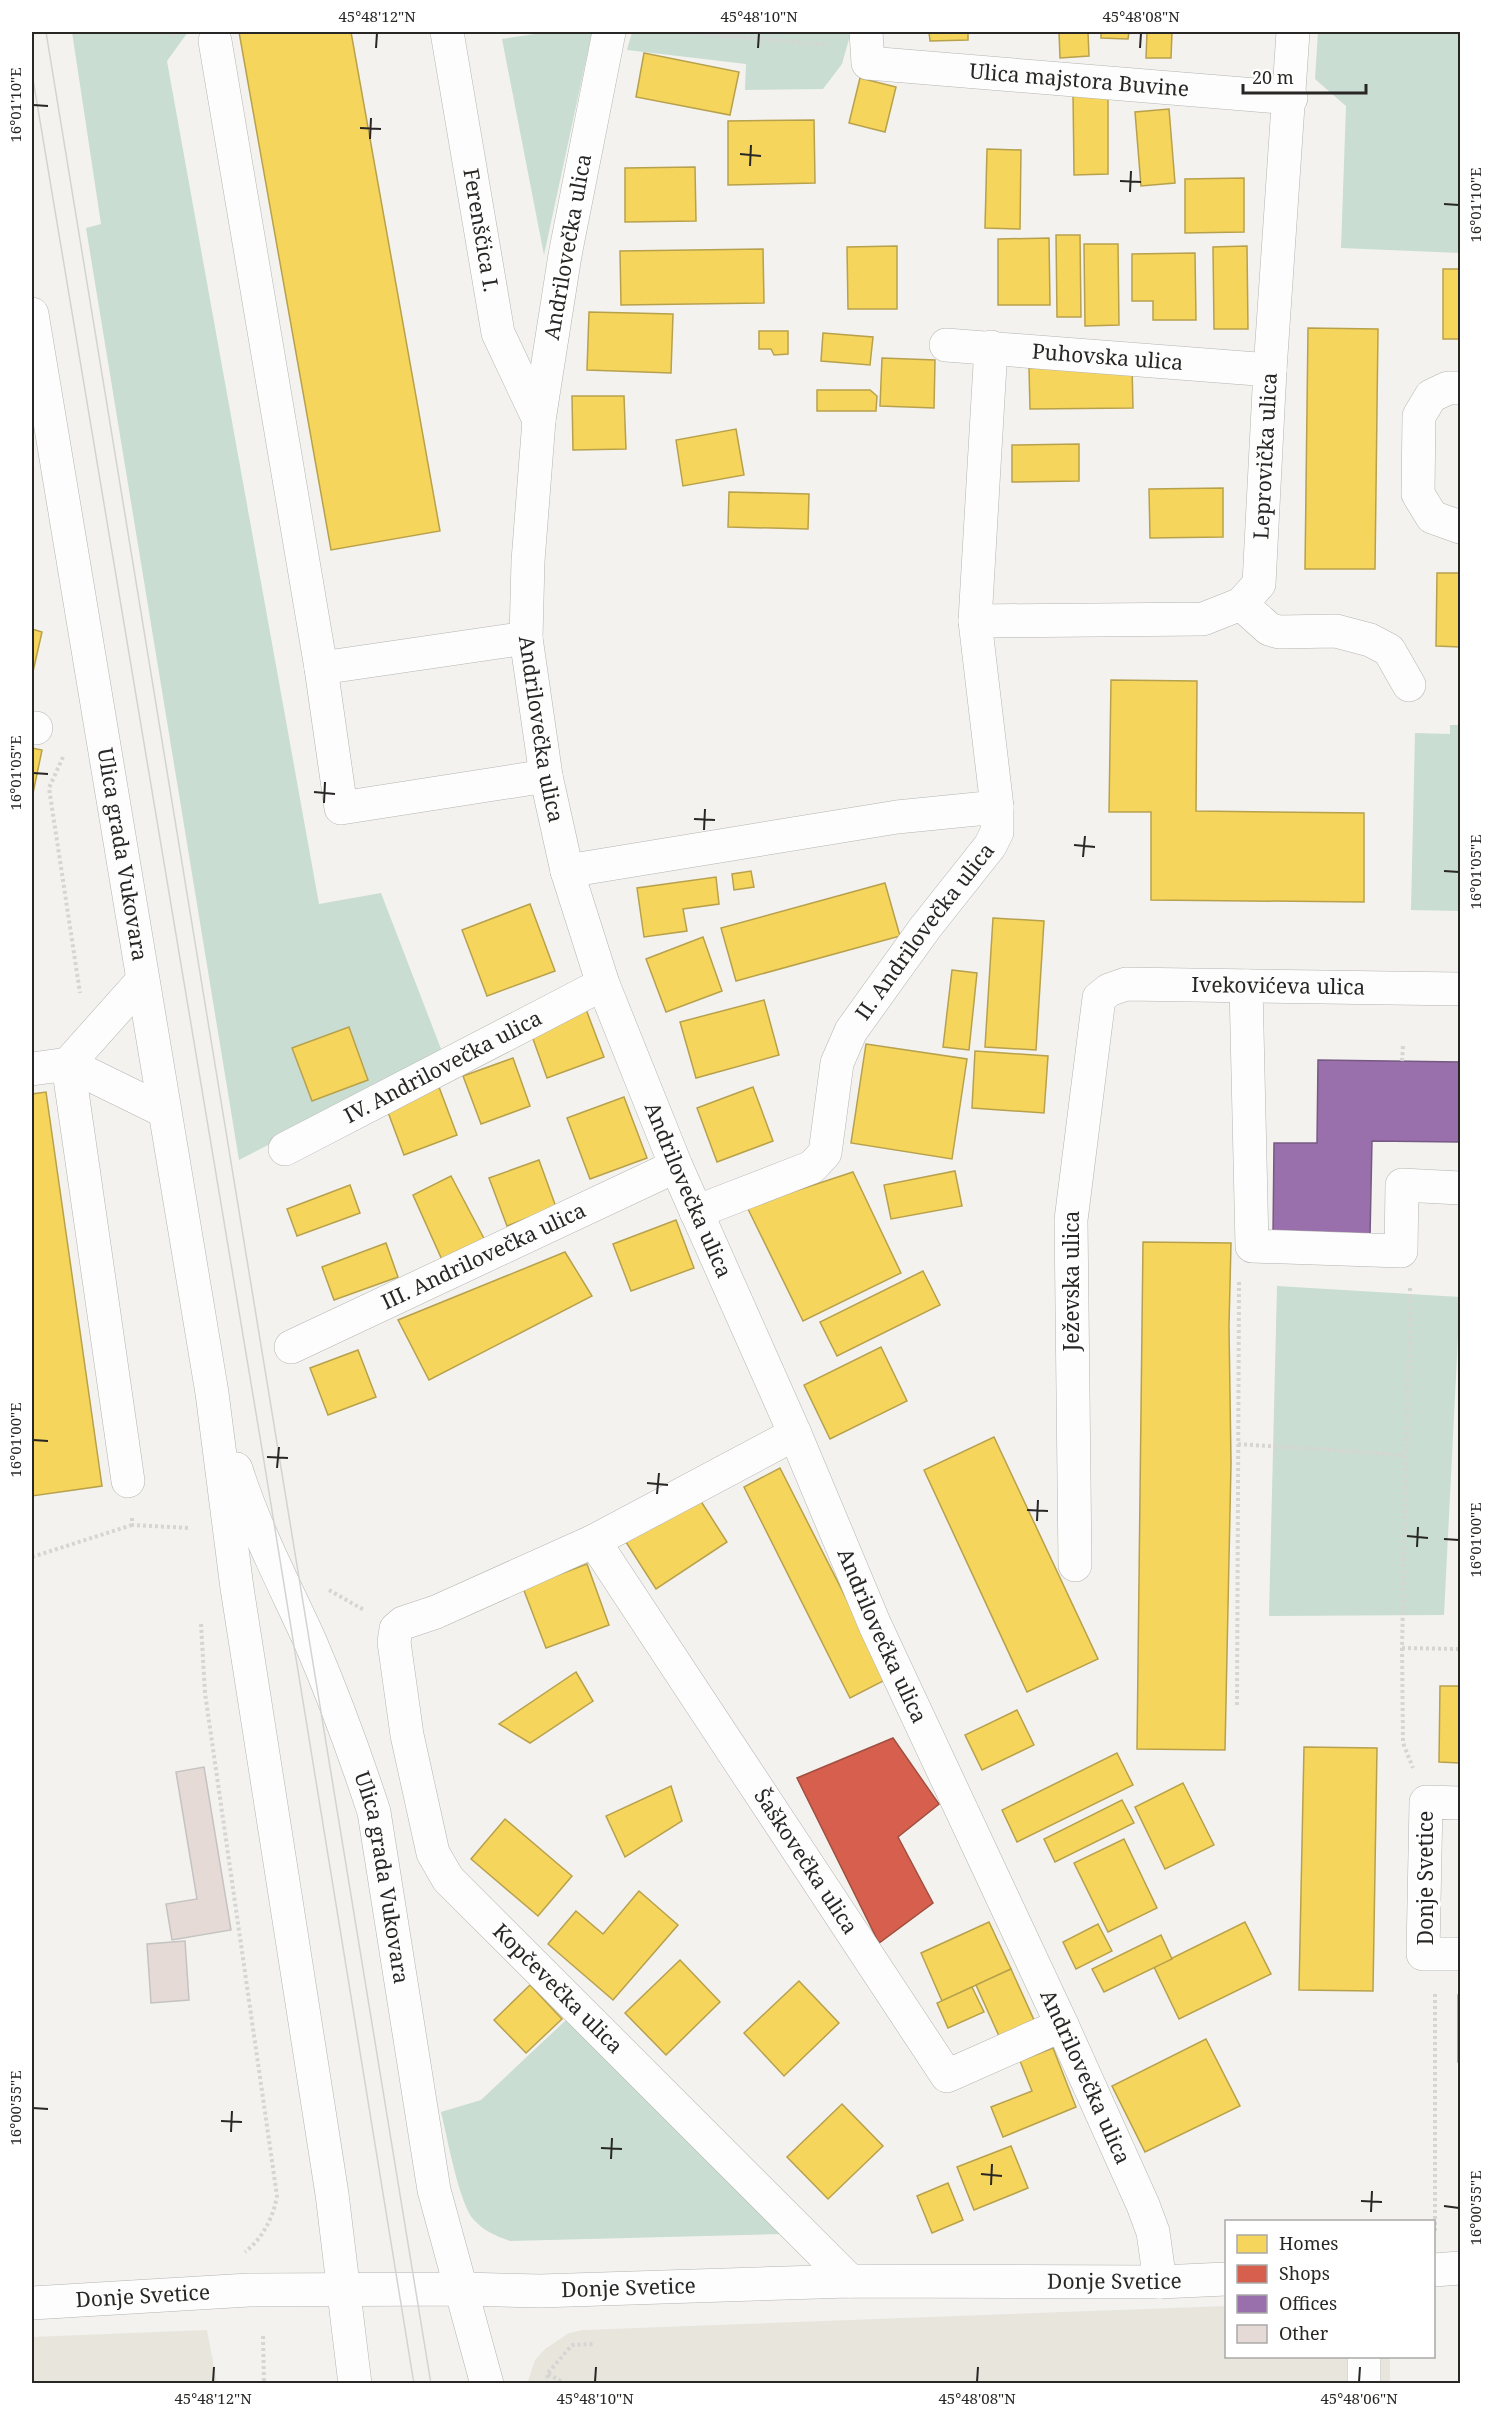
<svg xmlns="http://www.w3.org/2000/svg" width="1492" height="2415" font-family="'Noto Serif',serif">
<rect width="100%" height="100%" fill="#f3f2ef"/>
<g fill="#e8e5dd">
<path d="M1226,2306V2356L1390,2357V2384H527L535,2360L545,2349L569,2333L583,2330Z"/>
<path d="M207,2330L217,2383H32V2337Z"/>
</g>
<g fill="#c9ddd2">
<path d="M72,32H188L167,61L319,904L381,893L443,1054L239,1160L86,228L101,224Z"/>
<path d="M548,32H592L544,255L502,39Z"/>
<path d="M632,32H851L842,64L823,89L745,90L746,64L627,50Z"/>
<path d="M1318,32H1460V253L1341,248L1346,106L1315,79Z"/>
<path d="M1450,725H1460V911L1411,910L1415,733L1450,734Z"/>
<path d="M1277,1286L1460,1297L1444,1615L1269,1616Z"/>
<path d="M567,2019L780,2234L510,2241C496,2236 484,2231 474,2220C459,2204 447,2136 441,2112L481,2100Z"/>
</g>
<g fill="#f6d55c" stroke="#b8a14c" stroke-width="1.5">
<path d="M239,32H351L440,531L331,550Z"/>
<path d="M929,32H968V40L930,41Z"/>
<path d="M1059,32H1088L1089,56L1060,58Z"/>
<path d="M1101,32H1129L1128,39L1101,38Z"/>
<path d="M1147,32H1172L1171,58H1146Z"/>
<path d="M644,53L739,72L730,115L636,97Z"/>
<path d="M860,78L896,87L885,132L849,123Z"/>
<path d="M1108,92V174L1074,175L1073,93Z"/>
<path d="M1169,109L1175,183L1141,186L1135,112Z"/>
<path d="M814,120L815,183L728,185V121Z"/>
<path d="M987,149L1021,150L1020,229L985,228Z"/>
<path d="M695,167L696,221L625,222V168Z"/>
<path d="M1244,178V232L1185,233V179Z"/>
<path d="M1056,235H1080L1081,317H1057Z"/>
<path d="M1049,238L1050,305H998V239Z"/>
<path d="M1084,244H1118L1119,325L1085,326Z"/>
<path d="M897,246V309H848L847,247Z"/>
<path d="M1247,246L1248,329H1214L1213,247Z"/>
<path d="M763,249L764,303L621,305L620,251Z"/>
<path d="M1195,253L1196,320H1153V301H1132V254Z"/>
<rect x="1443" y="269" width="17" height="70"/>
<path d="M589,312L673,314L671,373L587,370Z"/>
<path d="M1308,328L1378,329L1375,569H1305Z"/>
<path d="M759,331H788V354L774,355L771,349H759Z"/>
<path d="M823,333L873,337L870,365L821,361Z"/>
<path d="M882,358L935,360L934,408L880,406Z"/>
<path d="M1132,366L1133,408L1030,409L1029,368Z"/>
<path d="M817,390H870L877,396L876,411H817Z"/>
<path d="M572,396H624L626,449L573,450Z"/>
<path d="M736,429L744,475L683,486L676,440Z"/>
<path d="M1079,444V481L1012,482V445Z"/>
<path d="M1223,488V537L1150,538L1149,489Z"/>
<path d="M729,492L809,494L808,529L728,527Z"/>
<path d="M1437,573H1460V647L1436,646Z"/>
<path d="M32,629L42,632L32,676Z"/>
<path d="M1111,680L1197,681L1196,811L1364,813V902L1151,900V812H1109Z"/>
<path d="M32,748L42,750L32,798Z"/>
<path d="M751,871L754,887L734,890L732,874Z"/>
<path d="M716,877L719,904L683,909L687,931L644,937L637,888Z"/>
<path d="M885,883L900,936L736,981L721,928Z"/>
<path d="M530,904L555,971L487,996L462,930Z"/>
<path d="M993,918L1044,921L1036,1050L985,1047Z"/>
<path d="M703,937L722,991L666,1012L646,959Z"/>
<path d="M952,970L977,973L969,1050L943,1047Z"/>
<path d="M764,1000L779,1055L696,1078L680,1022Z"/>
<path d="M584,1004L604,1057L547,1078L528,1025Z"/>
<path d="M349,1027L368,1080L312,1101L292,1048Z"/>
<path d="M866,1044L967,1059L952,1159L851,1143Z"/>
<path d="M975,1051L1048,1056L1044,1113L972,1108Z"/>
<path d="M513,1058L530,1106L481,1124L463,1076Z"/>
<path d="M439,1087L457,1135L404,1155L386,1107Z"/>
<path d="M753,1087L773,1141L717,1162L697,1108Z"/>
<path d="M46,1092L102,1486L32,1496V1094Z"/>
<path d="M624,1097L647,1158L590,1179L567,1118Z"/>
<path d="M539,1160L556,1207L507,1226L489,1178Z"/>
<path d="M955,1171L962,1206L891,1219L884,1185Z"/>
<path d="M853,1172L901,1273L803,1321L747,1207Z"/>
<path d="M451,1176L487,1244L443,1262L413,1195Z"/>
<path d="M350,1185L360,1213L297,1236L287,1209Z"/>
<path d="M676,1220L694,1268L631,1291L613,1244Z"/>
<path d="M1143,1242L1231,1243L1229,1326L1231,1463L1225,1750L1137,1749Z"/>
<path d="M386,1243L398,1277L334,1300L322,1267Z"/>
<path d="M565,1252L592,1296L429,1380L398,1320Z"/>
<path d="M923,1271L940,1305L837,1356L820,1322Z"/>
<path d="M881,1347L907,1401L830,1439L804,1385Z"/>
<path d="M358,1350L376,1397L328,1415L310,1368Z"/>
<path d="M994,1437L1098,1659L1027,1692L924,1470Z"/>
<path d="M780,1468L887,1679L850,1698L744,1487Z"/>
<path d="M695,1492L727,1542L656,1589L624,1539Z"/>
<path d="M587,1564L609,1625L546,1648L523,1588Z"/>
<path d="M576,1672L593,1701L530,1743L499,1724Z"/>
<path d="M1440,1686H1460V1763L1439,1762Z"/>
<path d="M1017,1710L1034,1745L982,1770L965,1735Z"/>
<path d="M1304,1747L1377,1748L1373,1991L1299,1990Z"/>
<path d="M1117,1753L1133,1785L1017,1842L1002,1810Z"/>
<path d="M1183,1783L1214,1845L1165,1869L1135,1807Z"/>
<path d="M671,1786L682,1821L625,1857L606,1816Z"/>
<path d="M1122,1800L1134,1823L1055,1862L1044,1839Z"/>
<path d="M505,1819L572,1876L538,1916L471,1859Z"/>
<path d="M1124,1839L1157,1908L1108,1932L1074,1863Z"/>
<path d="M639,1891L678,1925L613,2000L548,1944L576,1911L603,1934Z"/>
<path d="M989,1922L1011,1969L942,2001L921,1953Z"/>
<path d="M1245,1922L1271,1974L1179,2019L1154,1967Z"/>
<path d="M1098,1924L1112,1951L1076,1969L1063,1942Z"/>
<path d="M1161,1935L1172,1959L1104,1992L1092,1969Z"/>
<path d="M680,1960L720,2002L666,2055L625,2013Z"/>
<path d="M1011,1969L1034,2020L999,2036L976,1985Z"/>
<path d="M799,1981L839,2023L784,2076L744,2033Z"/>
<path d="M530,1985L562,2019L526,2053L494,2020Z"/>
<path d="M972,1987L984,2012L948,2028L937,2003Z"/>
<rect x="1458" y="1995" width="2" height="67"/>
<path d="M1206,2039L1240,2106L1145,2152L1112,2086Z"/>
<path d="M1053,2048L1076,2107L1003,2137L991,2107L1032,2091L1020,2061Z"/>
<path d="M842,2104L883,2146L828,2199L787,2157Z"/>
<path d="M1011,2146L1028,2188L974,2210L957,2167Z"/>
<path d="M948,2183L963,2220L932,2233L917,2196Z"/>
</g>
<path fill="#d6604d" stroke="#a24f41" stroke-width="1.5" d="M893,1738L939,1804L898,1837L933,1903L879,1943L797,1778Z"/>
<path fill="#9970ab" stroke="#775a83" stroke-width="1.5" d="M1318,1060L1460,1062V1142L1372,1141L1370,1237L1273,1236L1274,1143H1317Z"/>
<g fill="#e5dad6" stroke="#c4c3c1" stroke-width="1.5">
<path d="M204,1767L231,1930L172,1940L166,1904L197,1899L176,1772Z"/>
<path d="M185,1941L189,2000L151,2003L147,1944Z"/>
</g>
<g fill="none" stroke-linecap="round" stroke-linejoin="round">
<g stroke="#b4b4b1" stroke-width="34">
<g id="minor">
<path id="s1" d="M447,32L498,333L539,420"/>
<path id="s2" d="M609,32L565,255L539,420L528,561L526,638L546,776L567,871L603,984L676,1166L795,1434L875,1625L1062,2025L1143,2205L1153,2232L1160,2282"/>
<path id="s3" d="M866,32L868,63L1291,98"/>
<path d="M215,41L321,668"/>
<path id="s4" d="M32,314L212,1393L237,1588L332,2194L355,2384"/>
<path id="s5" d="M946,345L1270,370"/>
<path d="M1460,388H1448L1431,396L1419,416L1418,494L1432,517L1460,527"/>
<path d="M1241,604L1269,629L1279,632L1336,631L1370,640L1389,650L1409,685"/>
<path id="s6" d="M975,621L1203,619L1241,604L1259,584L1270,370L1293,32"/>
<path d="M526,638L321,668L341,808L546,776"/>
<path d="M32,728H36"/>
<path d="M567,871L897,817L997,807"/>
<path d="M142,981L68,1064L164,1111"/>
<path d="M1246,986L1252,1246L1401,1251L1402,1185L1460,1188"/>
<path d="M32,1069L68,1064L128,1481"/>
<path id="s7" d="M285,1149L603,984"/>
<path id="s8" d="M696,1212L812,1167L825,1153L837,1063L851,1031L925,928L990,846L997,832V807L975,621L991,347"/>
<path id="s9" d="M291,1347L676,1166"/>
<path id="s10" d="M795,1434L594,1541L436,1612L403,1623L396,1629L394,1642L407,1735L433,1853L448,1879L850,2281"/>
<path id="s11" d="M236,1469C255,1529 284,1584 310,1641C334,1697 355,1754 374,1812L434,2190L487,2384"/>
<path id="s12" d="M594,1541L947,2076L1062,2025"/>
<path id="s13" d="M1075,1565L1071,1220L1099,998L1109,990L1126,984L1460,989"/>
<path d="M1460,1803L1426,1802L1423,1954H1460"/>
<path d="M1434,2270L1460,2268"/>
<path id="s14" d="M32,2303L249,2290L462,2289L540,2291L850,2281L1160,2282L1226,2279"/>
<path d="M1364,2384V2356"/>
</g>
</g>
<g stroke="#d5d5d4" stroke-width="4" stroke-dasharray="3 3" stroke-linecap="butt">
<path d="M167,32L177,37"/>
<path d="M684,32L829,45"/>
<path d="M63,757L49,788L80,993"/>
<path d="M1402,1061L1403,1046"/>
<path d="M1410,1288L1402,1648L1403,1743L1413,1768"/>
<path d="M1238,1444L1405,1455"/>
<path d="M132,1518V1525L190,1528"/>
<path d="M32,1557L132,1525"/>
<path d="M329,1590L364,1610"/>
<path d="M201,1624L205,1693L277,2196C273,2218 263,2238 245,2252"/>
<path d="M1402,1648L1460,1649"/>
<path d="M1237,1705L1239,1280"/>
<path d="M1435,2231V1993"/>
<path d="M263,2336L264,2384"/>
<path d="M548,2374L566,2384"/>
<path d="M549,2384L547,2374L572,2345L594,2344"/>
</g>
<use href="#minor" stroke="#fdfdfd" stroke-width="33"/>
<g stroke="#d3d3d2" stroke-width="1.5">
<path d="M46,32L431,2384"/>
<path d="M32,73L261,1443L414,2384"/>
</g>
</g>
<path fill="none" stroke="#282725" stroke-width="2" d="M376,48L377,33M758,48L759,33M1140,48L1141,33M33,105L48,106M360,128L381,129M370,139L371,118M740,154L761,156M750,166L751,145M1120,181L1141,182M1130,192L1131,171M1444,204L1459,205M33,773L48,774M314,792L335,794M324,803L325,782M694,819L715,820M704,830L705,809M1074,845L1095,847M1083,857L1085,836M1444,871L1459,872M33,1440L48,1441M267,1457L288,1458M277,1468L279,1447M647,1483L668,1485M657,1494L659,1473M1027,1510L1048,1511M1037,1521L1038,1500M1407,1536L1428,1538M1444,1539L1459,1540M1417,1547L1418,1527M33,2108L48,2109M221,2121L242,2122M231,2132L232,2111M601,2148L622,2149M611,2159L612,2138M981,2174L1002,2176M991,2185L992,2164M1361,2201L1382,2202M1444,2206L1459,2208M1371,2212L1372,2191M213,2382L214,2367M595,2382L596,2367M977,2382L978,2367M1359,2382L1360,2367"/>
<g text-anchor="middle" stroke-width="6" stroke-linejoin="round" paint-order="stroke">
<g font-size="21" fill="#282725" stroke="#fff">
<text dy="7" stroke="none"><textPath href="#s3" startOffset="243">Ulica majstora Buvine</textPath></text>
<text dy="7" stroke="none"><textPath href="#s1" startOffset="201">Ferenščica I.</textPath></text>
<text transform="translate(568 247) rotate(-80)" y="7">Andrilovečka ulica</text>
<text dy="7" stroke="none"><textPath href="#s5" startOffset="162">Puhovska ulica</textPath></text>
<text dy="7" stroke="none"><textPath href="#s6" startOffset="424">Leprovička ulica</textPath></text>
<text dy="7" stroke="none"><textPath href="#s2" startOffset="705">Andrilovečka ulica</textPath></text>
<text dy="7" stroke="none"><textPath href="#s4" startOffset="548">Ulica grada Vukovara</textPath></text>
<text dy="7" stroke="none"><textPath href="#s8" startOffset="393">II. Andrilovečka ulica</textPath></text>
<text dy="7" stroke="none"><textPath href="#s13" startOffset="752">Ivekovićeva ulica</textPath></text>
<text dy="7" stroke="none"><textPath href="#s7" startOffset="178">IV. Andrilovečka ulica</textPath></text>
<text dy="7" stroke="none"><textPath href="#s2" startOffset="1191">Andrilovečka ulica</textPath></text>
<text dy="7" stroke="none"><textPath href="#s9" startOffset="213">III. Andrilovečka ulica</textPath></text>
<text transform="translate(1072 1281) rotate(-90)" y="7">Ježevska ulica</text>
<text dy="7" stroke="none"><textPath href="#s2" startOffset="1677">Andrilovečka ulica</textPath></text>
<text dy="7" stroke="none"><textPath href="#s12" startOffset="384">Šaškovečka ulica</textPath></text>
<text transform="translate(1426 1878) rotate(-90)" y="7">Donje Svetice</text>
<text dy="7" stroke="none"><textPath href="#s11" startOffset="436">Ulica grada Vukovara</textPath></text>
<text dy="7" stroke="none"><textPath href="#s10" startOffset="858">Kopčevečka ulica</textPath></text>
<text dy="7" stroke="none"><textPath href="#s2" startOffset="2163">Andrilovečka ulica</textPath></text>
<text dy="7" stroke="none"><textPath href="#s14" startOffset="1083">Donje Svetice</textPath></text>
<text dy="7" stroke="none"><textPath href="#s14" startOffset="597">Donje Svetice</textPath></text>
<text dy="7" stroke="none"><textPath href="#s14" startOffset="111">Donje Svetice</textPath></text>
</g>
</g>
<rect width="1492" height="2415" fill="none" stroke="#ffffff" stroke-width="66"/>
<rect x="1225" y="2220" width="210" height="138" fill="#ffffff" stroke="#a9a9a8" stroke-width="1.5"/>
<rect x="1237" y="2235" width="30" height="18" fill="#f6d55c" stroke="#a9a9a8" stroke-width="1.5"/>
<text x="1279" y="2250" font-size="18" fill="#282725">Homes</text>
<rect x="1237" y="2265" width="30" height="18" fill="#d6604d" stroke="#a9a9a8" stroke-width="1.5"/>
<text x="1279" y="2280" font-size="18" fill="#282725">Shops</text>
<rect x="1237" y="2295" width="30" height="18" fill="#9970ab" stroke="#a9a9a8" stroke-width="1.5"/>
<text x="1279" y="2310" font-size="18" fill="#282725">Offices</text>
<rect x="1237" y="2325" width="30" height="18" fill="#e5dad6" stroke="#a9a9a8" stroke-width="1.5"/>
<text x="1279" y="2340" font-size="18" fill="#282725">Other</text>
<path d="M1243 84v9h123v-9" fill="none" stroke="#282725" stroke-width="3"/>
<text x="1252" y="84" font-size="18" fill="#282725" stroke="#ffffff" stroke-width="4.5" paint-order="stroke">20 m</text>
<rect x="33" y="33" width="1426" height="2349" fill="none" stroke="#282725" stroke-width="2"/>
<g font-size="15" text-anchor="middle" fill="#282725">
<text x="377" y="22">45°48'12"N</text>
<text x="759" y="22">45°48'10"N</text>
<text x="1141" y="22">45°48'08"N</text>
<text transform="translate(16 105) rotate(-90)" y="5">16°01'10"E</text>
<text transform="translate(1476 205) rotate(-90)" y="5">16°01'10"E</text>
<text transform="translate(16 773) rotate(-90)" y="5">16°01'05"E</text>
<text transform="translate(1476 872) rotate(-90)" y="5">16°01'05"E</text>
<text transform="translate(16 1440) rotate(-90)" y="5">16°01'00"E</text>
<text transform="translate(1476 1540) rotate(-90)" y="5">16°01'00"E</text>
<text transform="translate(16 2108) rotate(-90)" y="5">16°00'55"E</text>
<text transform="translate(1476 2208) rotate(-90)" y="5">16°00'55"E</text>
<text x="213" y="2404">45°48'12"N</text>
<text x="595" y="2404">45°48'10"N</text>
<text x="977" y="2404">45°48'08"N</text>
<text x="1359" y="2404">45°48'06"N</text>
</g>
</svg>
